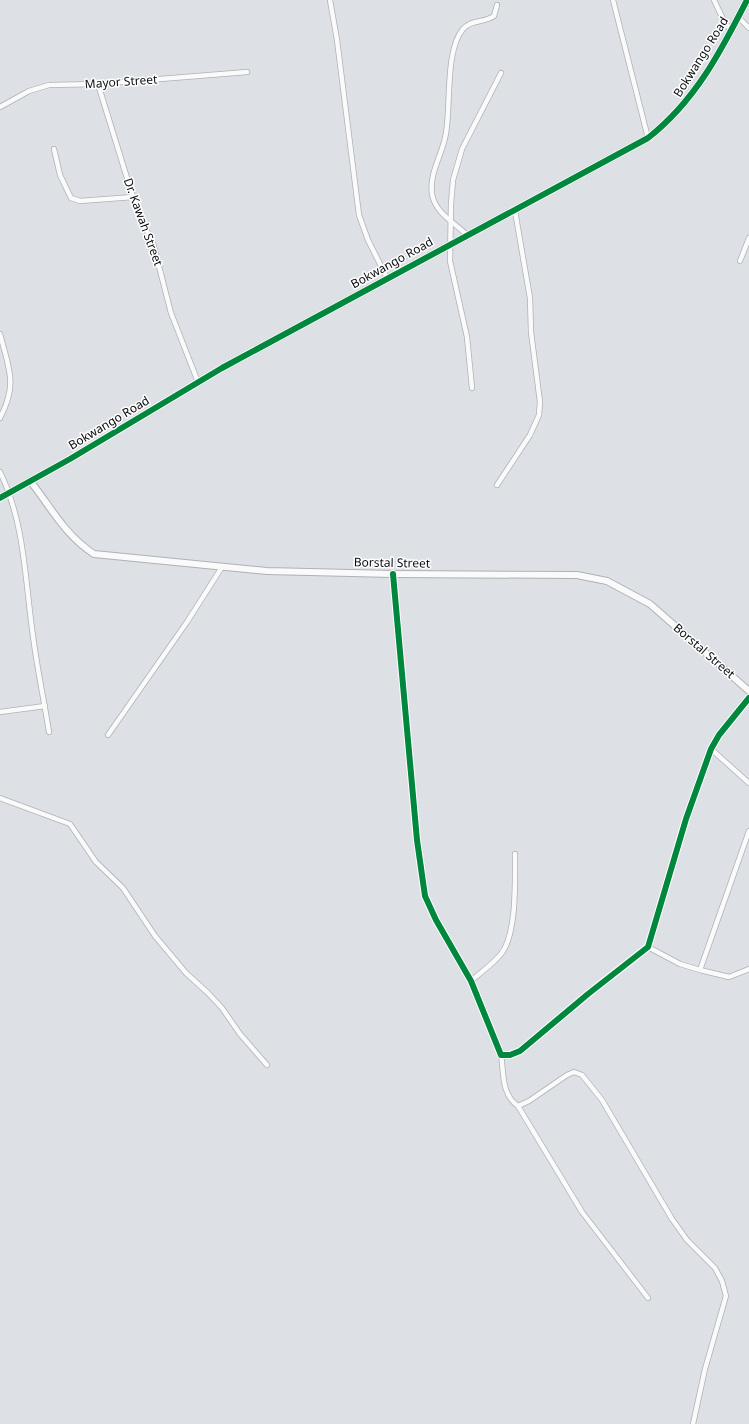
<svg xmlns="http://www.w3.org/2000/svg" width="749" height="1424" font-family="'Noto Sans',sans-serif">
<rect width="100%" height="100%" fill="#dde1e6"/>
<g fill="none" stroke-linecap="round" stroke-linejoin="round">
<g stroke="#aeb1b5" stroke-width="6">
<g id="minor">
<path d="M330,0L337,40L359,215L368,240L387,278"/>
<path d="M613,0L648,138"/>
<path d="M714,0L723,19L731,31"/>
<path d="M738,17L749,28"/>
<path d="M98,84L127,178L140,217L153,243L171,313L198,382"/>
<path d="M0,107L29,91L49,85L98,84L247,72"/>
<path d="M54,149L60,175L71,198L80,201L133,197"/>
<path d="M467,235C455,223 435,213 432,194C429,172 443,154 446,133C451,105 445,50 463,29C472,19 484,23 494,16L497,5"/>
<path d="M740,261L749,238"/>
<path d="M0,334C9,369 18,384 0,418"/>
<path d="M472,388L467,337L450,261L451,204L453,180L462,149L501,73"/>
<path d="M0,472C25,523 25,581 33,636C37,668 44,700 49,732"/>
<path d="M497,485L530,435L539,415L540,402L531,332L530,298L515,211"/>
<path d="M393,574L417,840L425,896L436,920L471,981L501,1055H510L520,1051L588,994L648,947L686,819L711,749L719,735L749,698"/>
<path d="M0,712L45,706"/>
<path d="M108,735L187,622L222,567"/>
<path d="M711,749L749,783"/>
<path d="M0,798L70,824L96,862L123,888L155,936L186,973L208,993L222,1008L240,1034L267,1065"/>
<path d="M648,947L680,964L700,970L729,977L749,969"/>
<path d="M700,970L749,831"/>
<path d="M471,981C481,972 493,964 501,954C517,935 515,879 515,854"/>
<path d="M501,1055C504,1073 501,1094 518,1106L582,1212L648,1298"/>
<path d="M518,1106L529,1101L567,1075L574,1072L582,1075L602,1100L672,1219L687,1240L715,1268L722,1281L726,1296L705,1369L693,1424"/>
</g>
</g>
<g stroke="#aeb1b5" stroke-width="8">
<g id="tertiary">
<path d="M31,482C52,509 65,535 94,554L267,571L393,574L577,575L607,581L650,604L749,691"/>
<path d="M0,498L70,459L222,368L648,138C695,101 720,53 747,0"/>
</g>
</g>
<use href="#minor" stroke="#fafafb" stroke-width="4.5"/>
<use href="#tertiary" stroke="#fafafb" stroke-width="6"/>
<g stroke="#fff" stroke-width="8">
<g id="cycleway">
<path d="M0,498L70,459L222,368L648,138C695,101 720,53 747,0"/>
<path d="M393,574L417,840L425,896L436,920L471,981L501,1055H510L520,1051L588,994L648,947L686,819L711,749L719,735L749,698"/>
</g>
</g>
<use href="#cycleway" stroke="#00873e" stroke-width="6"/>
</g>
<g text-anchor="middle" stroke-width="3" stroke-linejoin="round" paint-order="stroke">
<g font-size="12" fill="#0a0c10" stroke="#fff">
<text transform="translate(701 57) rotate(-58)" y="4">Bokwango Road</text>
<text transform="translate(121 82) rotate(-4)" y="4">Mayor Street</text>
<text transform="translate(143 222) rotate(70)" y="4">Dr. Kawah Street</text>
<text transform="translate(392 263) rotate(-29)" y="4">Bokwango Road</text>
<text transform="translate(109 423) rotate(-31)" y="4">Bokwango Road</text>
<text transform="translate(392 563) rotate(1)" y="4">Borstal Street</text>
<text transform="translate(704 651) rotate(41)" y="4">Borstal Street</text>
</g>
</g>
</svg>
